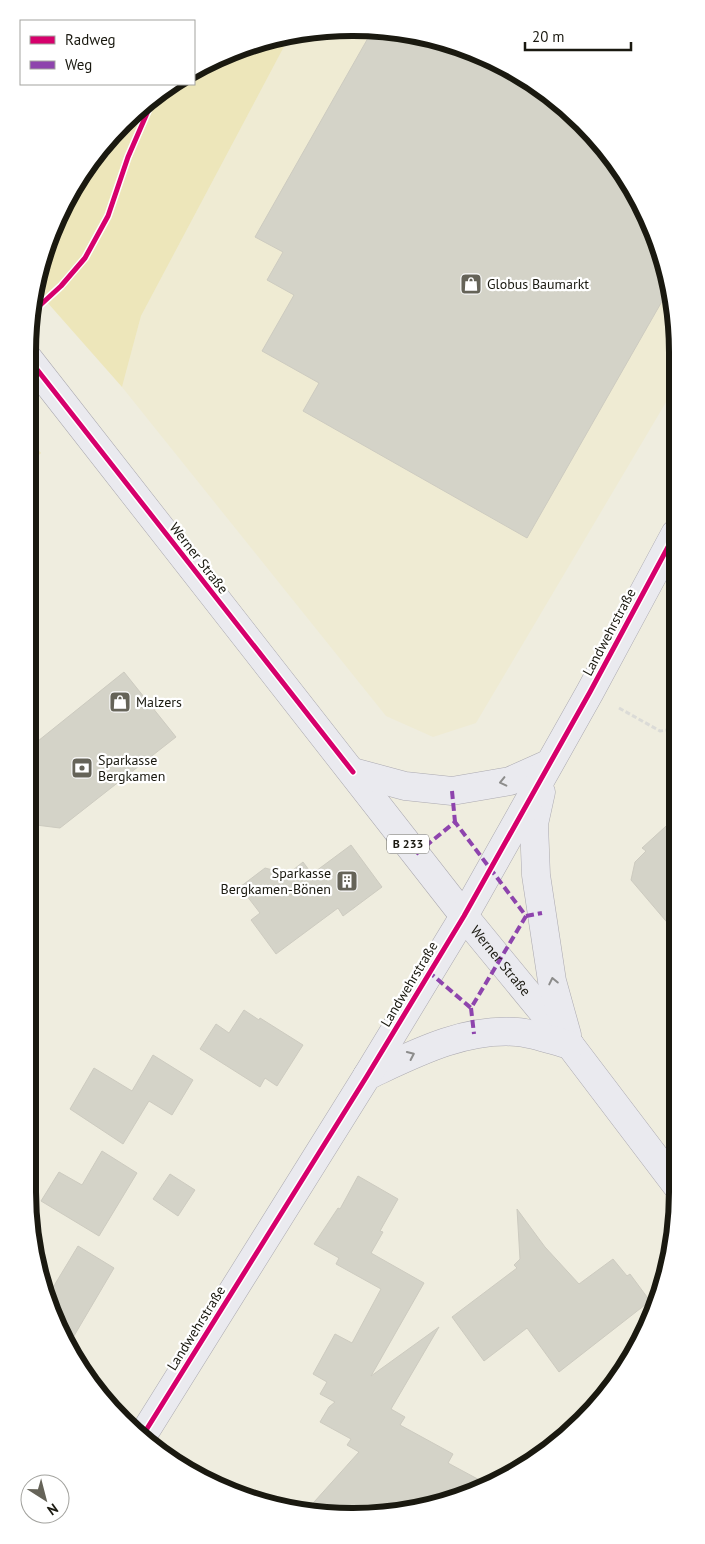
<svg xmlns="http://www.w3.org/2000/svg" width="705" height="1544" font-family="'PT Sans',sans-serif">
<rect width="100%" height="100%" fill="#efeddf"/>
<path fill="#efebd3" d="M352,28L477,52L653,228L675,310V387L476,723L433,737L386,716L122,387L141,316L287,41Z"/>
<g fill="#ede6ba">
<path d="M287,41L141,316L122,387L39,293L52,228L122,123L181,84H194V75L228,52Z"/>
<path d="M28,438L41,453L28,465Z"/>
</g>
<g fill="#d4d3c8" stroke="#cdcbc0">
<path d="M372,31L477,52L550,94L610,154L653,228L669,289L527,538L303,411L319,383L262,351L294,295L267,280L283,252L255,237Z"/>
<path d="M124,672L176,737L60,828L36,825L38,801L28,787V749Z"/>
<path d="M676,817V851L677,934L631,880L635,862L646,851L642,848Z"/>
<path d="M351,845L382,887L343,916L338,908L276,954L251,920L260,913L240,887L265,868L288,874L303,862L312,874Z"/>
<path d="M244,1010L259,1020L260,1018L303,1045L277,1086L265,1078L260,1087L200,1049L216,1024L229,1033Z"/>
<path d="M153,1055L193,1080L172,1115L149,1101L123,1144L70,1109L94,1068L132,1091Z"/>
<path d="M102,1151L137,1173L99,1236L41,1201L59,1172L82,1185Z"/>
<path d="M170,1174L195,1190L178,1216L153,1199Z"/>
<path d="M358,1176L398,1199L380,1231L383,1232L371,1253L424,1283L371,1376L439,1327L391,1409L405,1417L400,1425L453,1454L448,1463L485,1483L395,1514L306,1511L359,1452L347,1445L351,1439L320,1422L329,1407L335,1402L320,1394L327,1382L313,1374L335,1334L352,1343L381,1289L336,1264L339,1258L314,1244L338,1208L340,1209Z"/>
<path d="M517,1209L545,1247L579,1284L613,1259L627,1276L630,1274L650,1301L559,1372L527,1328L484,1361L452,1317L517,1268L514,1265L520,1259Z"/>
<path d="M78,1246L114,1268L71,1341L46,1299Z"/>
</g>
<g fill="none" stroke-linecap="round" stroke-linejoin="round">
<g stroke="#aba9b0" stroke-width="29">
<g id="major">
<path id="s1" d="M28,358L464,916L570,1045L677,1186"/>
<path d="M353,772L405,786L452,791L510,781L548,764"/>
<path d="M541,792L534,824L536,875L552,981L567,1035"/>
<path d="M367,1076C414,1054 463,1028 517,1032C533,1033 554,1041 570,1045"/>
<path d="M143,1435L367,1076L464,916L590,692L675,534"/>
</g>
</g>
<path stroke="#dbdbd7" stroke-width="3" stroke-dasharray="5 2.5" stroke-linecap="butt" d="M619,708L660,731L676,729"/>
<use href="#major" stroke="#eaeaef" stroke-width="28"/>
<g stroke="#8e44ad" stroke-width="4" stroke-dasharray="8 4" stroke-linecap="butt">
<path d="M452,791L455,822"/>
<path d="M416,854L455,822L526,916L471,1008L429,972"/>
<path d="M526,916L542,913"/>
<path d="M471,1008L474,1034"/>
</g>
<g stroke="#fff" stroke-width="8">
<g id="cycleway">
<path d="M36,309L61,286L85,258L108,216L128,157L151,104"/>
<path d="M28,358L353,772"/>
<path d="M143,1435L367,1076L464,916L590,692L675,534"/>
</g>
</g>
<use href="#cycleway" stroke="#d6006c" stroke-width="5"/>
</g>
<defs><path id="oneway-chevron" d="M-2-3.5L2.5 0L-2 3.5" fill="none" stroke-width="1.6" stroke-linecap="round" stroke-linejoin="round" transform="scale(1.25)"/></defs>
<g stroke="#8c8c8b">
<use href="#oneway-chevron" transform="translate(503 782) rotate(167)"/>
<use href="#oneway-chevron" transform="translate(553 981) rotate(-102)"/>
<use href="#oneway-chevron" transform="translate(411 1055) rotate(-25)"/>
</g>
<defs>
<g id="shop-square" transform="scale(1.125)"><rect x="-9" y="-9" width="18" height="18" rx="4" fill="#656358" stroke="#fff"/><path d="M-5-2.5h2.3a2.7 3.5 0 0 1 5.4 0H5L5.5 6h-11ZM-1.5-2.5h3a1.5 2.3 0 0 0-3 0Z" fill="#fff"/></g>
<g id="bank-square" transform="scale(1.125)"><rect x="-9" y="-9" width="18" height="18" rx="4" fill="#656358" stroke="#fff"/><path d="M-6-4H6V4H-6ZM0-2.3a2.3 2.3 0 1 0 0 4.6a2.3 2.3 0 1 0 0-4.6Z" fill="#fff"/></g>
<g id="building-square" transform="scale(1.125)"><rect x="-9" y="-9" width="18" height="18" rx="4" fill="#656358" stroke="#fff"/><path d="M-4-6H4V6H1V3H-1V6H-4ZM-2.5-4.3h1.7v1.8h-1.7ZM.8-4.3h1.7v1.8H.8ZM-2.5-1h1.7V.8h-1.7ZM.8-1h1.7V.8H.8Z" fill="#fff"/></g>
</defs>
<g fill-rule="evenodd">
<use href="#shop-square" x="471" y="284"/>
<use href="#shop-square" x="120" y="702"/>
<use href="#bank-square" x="82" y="768"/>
<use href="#building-square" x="347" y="881"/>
</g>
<g text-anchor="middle" stroke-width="4.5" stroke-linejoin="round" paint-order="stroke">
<rect fill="#fff" stroke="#5f5e58" stroke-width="1" x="387" y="834.5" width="42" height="19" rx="4"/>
<g font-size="12" font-weight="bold" fill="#1a1910">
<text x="408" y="848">B 233</text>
</g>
<g font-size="14" fill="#1a1910" stroke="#fff" text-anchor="start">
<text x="487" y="289">Globus Baumarkt</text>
<text x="136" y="707">Malzers</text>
<text x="98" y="765">Sparkasse<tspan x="98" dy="16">Bergkamen</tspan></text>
<text x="331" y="878" text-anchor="end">Sparkasse<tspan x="331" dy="16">Bergkamen-Bönen</tspan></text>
</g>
<g font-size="14" fill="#1a1910" stroke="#fff">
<text transform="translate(199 558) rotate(52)" y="5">Werner Straße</text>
<text transform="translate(609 632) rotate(-62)" y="5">Landwehrstraße</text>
<text dy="5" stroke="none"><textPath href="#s1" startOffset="766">Werner Straße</textPath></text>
<text transform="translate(409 984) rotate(-59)" y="5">Landwehrstraße</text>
<text transform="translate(196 1328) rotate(-58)" y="5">Landwehrstraße</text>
</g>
</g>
<path d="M0 0H705V1544H0ZM352 36H353A316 316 0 0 1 669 352V1192A316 316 0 0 1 353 1508H352A316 316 0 0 1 36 1192V352A316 316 0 0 1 352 36Z" fill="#fff" fill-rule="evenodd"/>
<path fill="none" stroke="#1a1910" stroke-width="6" d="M352 36H353A316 316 0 0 1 669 352V1192A316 316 0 0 1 353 1508H352A316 316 0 0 1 36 1192V352A316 316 0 0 1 352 36Z"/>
<rect x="20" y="20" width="175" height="65" fill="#ffffff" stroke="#a3a39f"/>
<rect x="30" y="36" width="25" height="8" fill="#d6006c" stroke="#a3a39f"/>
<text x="65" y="45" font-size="15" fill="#1a1910">Radweg</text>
<rect x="30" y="61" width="25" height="8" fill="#8e44ad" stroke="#a3a39f"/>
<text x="65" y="70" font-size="15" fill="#1a1910">Weg</text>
<g transform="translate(45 1499) rotate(144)"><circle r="24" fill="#ffffff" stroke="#a3a39f"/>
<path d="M0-4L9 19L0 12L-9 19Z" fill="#656358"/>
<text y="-8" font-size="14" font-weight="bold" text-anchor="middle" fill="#1a1910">N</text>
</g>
<path d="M525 42v8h106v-8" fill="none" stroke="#1a1910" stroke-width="2.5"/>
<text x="532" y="42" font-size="15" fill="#1a1910" stroke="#ffffff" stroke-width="4" paint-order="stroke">20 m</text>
</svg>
